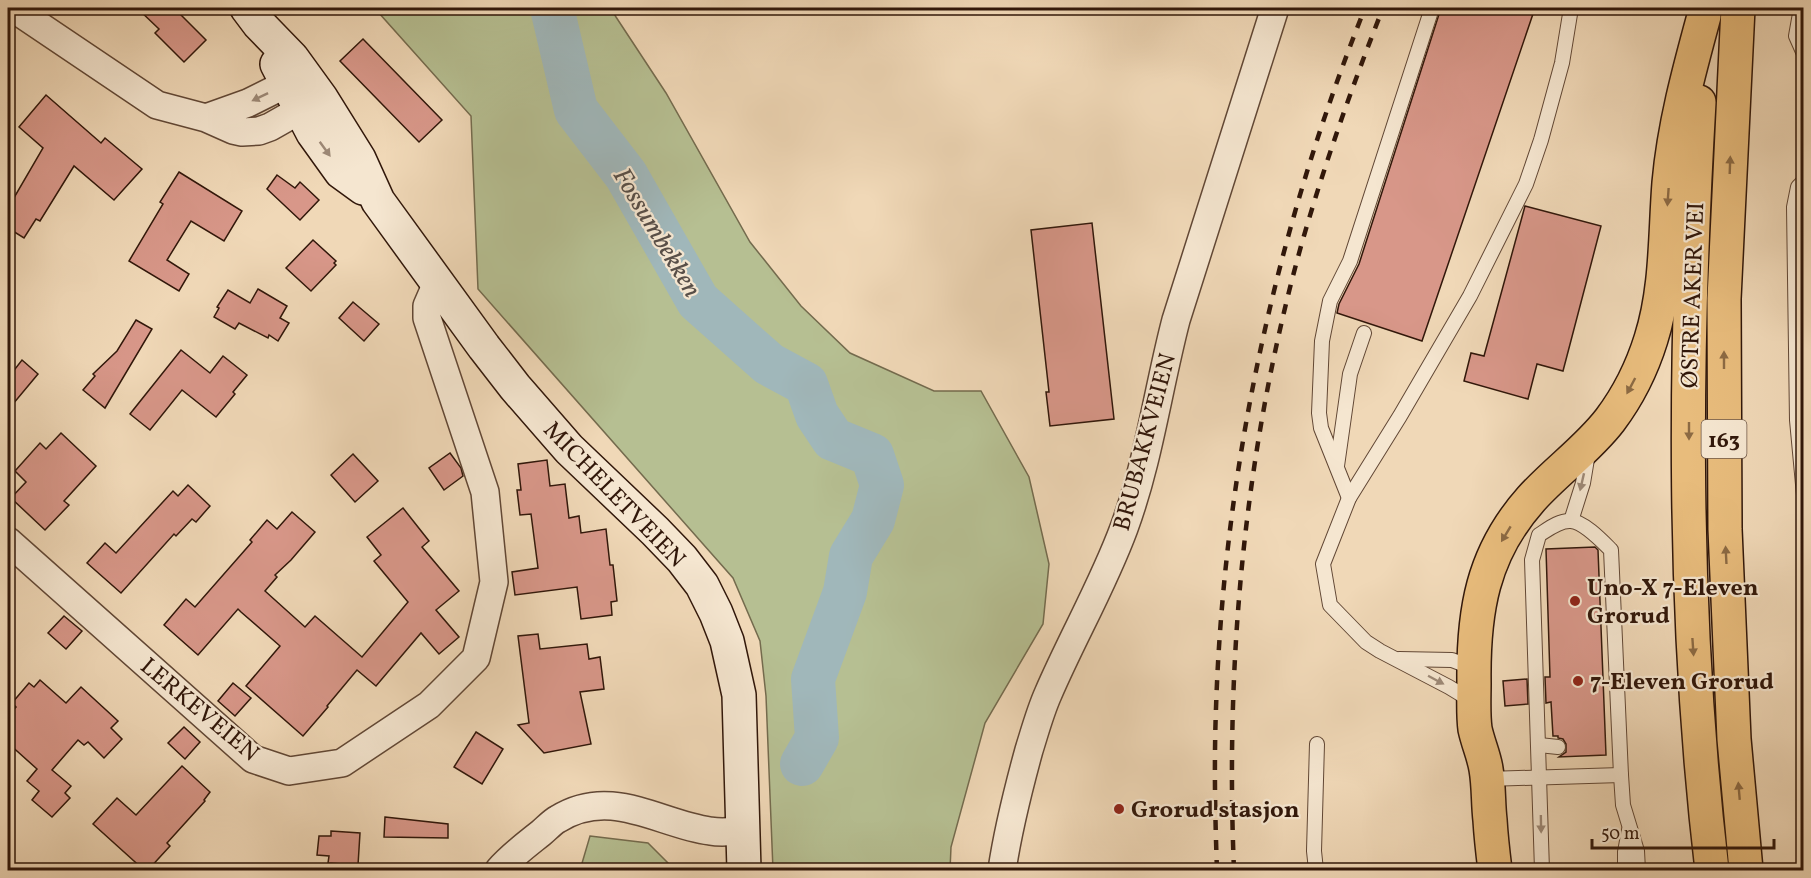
<svg xmlns="http://www.w3.org/2000/svg" width="1811" height="878" font-family="Vollkorn,serif">
<rect width="100%" height="100%" fill="#f0d8b7"/>
<filter id="stains"><feTurbulence type="fractalNoise" baseFrequency=".00333" numOctaves="4"/><feColorMatrix values="0 0 0 0 .2 0 0 0 0 .09 0 0 0 0 .02 0 0 0 .5 -.17"/></filter>
<radialGradient id="worn" r=".72"><stop offset=".6" stop-color="#630" stop-opacity="0"/><stop offset="1" stop-color="#630" stop-opacity=".3"/></radialGradient>
<g fill="#b6bf92" stroke="#746b4e" stroke-width="1.5">
<path d="M364,8H611L616,17L666,93L750,242L801,306L850,353L934,391H981L1029,477L1049,564L1043,624L985,723L951,847L950,870H773L766,696L760,641L733,578L478,289L471,116L378,12Z"/>
<path d="M590,836L648,843L675,870H580Z"/>
</g>
<g fill="none" stroke-linecap="round" stroke-linejoin="round">
<path stroke="#a0b7ba" stroke-width="44" d="M552,8L576,110L626,175L698,301L769,364L806,384L817,415L833,439L872,455L882,485L873,520L851,556L845,592L813,679L817,738L802,764"/>
</g>
<g fill="#d89789" stroke="#31170a" stroke-width="1.5">
<path d="M137,8H174L206,40L184,62L155,33L159,29Z"/>
<path d="M1441,8H1535L1422,341L1337,313L1339,304L1359,264Z"/>
<path d="M363,39L442,120L419,142L340,61Z"/>
<path d="M46,95L101,143L105,138L142,169L114,200L74,166L40,221L36,219L24,238L8,228V208L43,148L19,127Z"/>
<path d="M179,172L242,211L224,241L191,221L167,260L189,274L179,291L129,261L163,204L160,202Z"/>
<path d="M277,175L295,188L300,182L319,200L300,220L267,189Z"/>
<path d="M1525,206L1601,226L1563,371L1537,364L1528,399L1464,381L1471,353L1484,356Z"/>
<path d="M1092,223L1114,419L1050,426L1046,392H1049L1031,230Z"/>
<path d="M313,240L336,261L334,263L336,265L311,291L286,268Z"/>
<path d="M258,289L287,306L280,318L289,323L278,341L269,335L268,338L239,323L235,329L214,317L219,308L217,307L228,290L250,303Z"/>
<path d="M353,302L379,324L364,341L339,318Z"/>
<path d="M136,320L152,329L105,408L83,390L95,376L93,374L117,351Z"/>
<path d="M181,350L210,373L223,356L247,375L233,392L235,394L216,417L182,390L150,430L130,414Z"/>
<path d="M22,360L38,374L8,410V378Z"/>
<path d="M61,433L96,466L64,501L69,505L45,530L11,498L26,482L15,471L40,443L46,449Z"/>
<path d="M450,453L461,468L463,476L444,490L429,468Z"/>
<path d="M353,454L378,481L355,502L331,475Z"/>
<path d="M547,460L550,486L565,484L569,518L579,516L581,533L606,529L610,565H613L617,601L611,602L612,615L581,619L577,587L515,595L512,572L538,568L531,514L520,515L517,490H521L518,464Z"/>
<path d="M188,485L210,506L196,522L192,519L176,536L174,534L121,593L87,563L105,543L116,553L173,491L178,496Z"/>
<path d="M403,508L429,541L422,547L459,591L436,610L459,637L439,654L421,633L376,686L357,670L327,706L328,707L303,736L246,686L280,646L241,612L238,609L198,655L164,625L186,599L195,607L252,542L250,540L267,520L277,529L292,512L315,532L291,560L275,575L277,577L265,591L305,627L315,616L362,657L408,602L374,561L381,555L367,537Z"/>
<path d="M1595,547L1598,550L1606,755L1559,757L1566,752V744L1563,739L1558,738V736H1553L1551,702L1546,703L1545,677H1550L1546,549Z"/>
<path d="M64,616L82,631L66,649L48,633Z"/>
<path d="M538,634L540,649L587,644L589,659L600,657L604,689L580,692L591,744L544,753L518,725L529,723L518,636Z"/>
<path d="M1527,679L1528,704L1505,706L1503,681Z"/>
<path d="M40,680L66,703L81,687L118,721L111,728L122,739L104,758L88,742L84,745L78,740L52,770L71,786L65,793L70,798L52,817L32,800L39,791L27,781L37,769L8,743V716L16,707L12,703L29,683L34,687Z"/>
<path d="M233,683L251,698L235,716L218,701Z"/>
<path d="M184,727L200,742L185,759L168,743Z"/>
<path d="M476,732L503,749L482,784L454,767Z"/>
<path d="M182,766L210,792L204,800L205,801L167,843L170,846L148,870H144L93,824L117,798L136,815Z"/>
<path d="M385,817L448,824V838L384,837Z"/>
<path d="M331,831L360,833L358,865L328,863L329,856L317,855L319,836H331Z"/>
</g>
<g fill="none" stroke-linecap="round" stroke-linejoin="round">
<g stroke="#614735" stroke-width="16">
<g id="service">
<path d="M1801,8L1796,36L1804,54"/>
<path d="M1804,181L1798,187L1794,207L1797,420L1804,495"/>
<path d="M1337,466L1350,374L1364,333"/>
<path d="M1349,498L1321,428L1319,413L1322,341L1330,301L1350,261L1432,8"/>
<path d="M1571,521L1583,483L1588,453"/>
<path d="M1399,659L1452,660L1473,668"/>
<path d="M1472,701L1449,687L1380,651L1366,642L1330,605L1323,564L1349,498L1400,416L1470,296L1526,184L1541,140L1562,63L1571,8"/>
<path d="M1539,745L1558,747"/>
<path d="M1487,779L1621,775L1623,805L1637,851L1638,870"/>
<path d="M1316,870L1314,851L1317,744"/>
<path d="M1542,870L1532,560L1539,535C1547,530 1559,520 1571,521C1584,522 1602,541 1611,550L1621,775"/>
<path d="M1625,870V852L1629,830"/>
</g>
</g>
<g stroke="#614735" stroke-width="30">
<g id="minor">
<path d="M13,8L157,105L206,118L233,130L242,132L259,131L270,127L300,110L309,100L314,88L300,82L286,84L248,103L206,118"/>
<path d="M8,541L253,759L289,771L342,763L429,705L476,658L494,582L485,492L427,318V306L437,283"/>
<path d="M499,870C511,856 526,845 541,833C546,829 552,822 558,819C611,786 659,824 710,831C721,833 732,832 743,830"/>
<path d="M1002,870C1008,830 1018,790 1029,750C1035,731 1040,712 1048,694C1072,638 1103,585 1124,528C1149,460 1158,389 1176,320L1275,8"/>
</g>
</g>
<g stroke="#31170a" stroke-width="36">
<g id="secondary">
<path d="M247,8L259,24L292,58L321,98L359,159L378,201L484,347L515,387L569,449L655,531L682,559L702,585L716,613L727,641L739,695L744,870"/>
<path d="M277,64L313,133L341,172L363,188"/>
</g>
</g>
<g stroke="#31170a" stroke-width="36">
<g id="trunk">
<path d="M1738,8L1724,299L1725,529L1734,739L1746,870"/>
<path d="M1699,102C1684,358 1682,616 1712,870"/>
<path d="M1495,870C1493,854 1491,837 1490,820C1488,803 1489,786 1486,769C1484,756 1478,743 1475,729C1473,714 1474,698 1474,683C1473,612 1482,554 1531,499C1556,471 1587,450 1610,420C1628,396 1642,368 1651,339C1667,289 1665,234 1669,183C1674,126 1689,71 1704,16"/>
</g>
</g>
<use href="#service" stroke="#f5e6d0" stroke-width="14"/>
<use href="#minor" stroke="#f5e6d0" stroke-width="27"/>
<use href="#secondary" stroke="#f5e6d0" stroke-width="33"/>
<use href="#trunk" stroke="#e8bc7c" stroke-width="33"/>
<g stroke="#31170a" stroke-width="4.5" stroke-dasharray="10 10" stroke-linecap="butt">
<path d="M1217,870C1215,816 1214,762 1216,708C1224,468 1276,230 1365,8"/>
<path d="M1234,870C1225,658 1245,444 1303,239C1326,160 1353,84 1383,8"/>
</g>
</g>
<defs><path id="oneway-solid" d="M-6-.8H1V-3.2L6.5 0L1 3.2V.8H-6Z" transform="scale(1.5)"/></defs>
<g fill="#9d8977">
<use href="#oneway-solid" transform="translate(260 97) rotate(154)"/>
<use href="#oneway-solid" transform="translate(325 149) rotate(54)"/>
<use href="#oneway-solid" transform="translate(1582 482) rotate(103)"/>
<use href="#oneway-solid" transform="translate(1436 680) rotate(28)"/>
<use href="#oneway-solid" transform="translate(1541 824) rotate(89)"/>
</g>
<g fill="#8c6a43">
<use href="#oneway-solid" transform="translate(1730 165) rotate(-88)"/>
<use href="#oneway-solid" transform="translate(1668 197) rotate(94)"/>
<use href="#oneway-solid" transform="translate(1724 360) rotate(-90)"/>
<use href="#oneway-solid" transform="translate(1631 386) rotate(118)"/>
<use href="#oneway-solid" transform="translate(1689 431) rotate(90)"/>
<use href="#oneway-solid" transform="translate(1506 534) rotate(121)"/>
<use href="#oneway-solid" transform="translate(1726 555) rotate(-93)"/>
<use href="#oneway-solid" transform="translate(1693 647) rotate(86)"/>
<use href="#oneway-solid" transform="translate(1739 791) rotate(-95)"/>
</g>
<g fill="#8f2418" stroke="#f5e6d0" stroke-width="2">
<circle cx="1575" cy="601" r="6"/>
<circle cx="1578" cy="681" r="6"/>
<circle cx="1119" cy="809" r="6"/>
</g>
<g text-anchor="middle" stroke-width="4.5" stroke-linejoin="round" paint-order="stroke">
<rect fill="#f5e6d0" stroke="#6c5545" stroke-width="1.5" x="1701.5" y="420" width="45" height="38" rx="4.5"/>
<g font-size="22" font-weight="bold" fill="#31170a">
<text x="1724" y="447">163</text>
</g>
<g font-size="24" fill="#31170a" stroke="#f5e6d0">
<text transform="translate(1692 295) rotate(-88)" y="8">ØSTRE AKER VEI</text>
<text transform="translate(1144 442) rotate(-75)" y="8">BRUBAKKVEIEN</text>
<text transform="translate(615 494) rotate(46)" y="8">MICHELETVEIEN</text>
<text transform="translate(200 709) rotate(40)" y="8">LERKEVEIEN</text>
</g>
<g font-size="24" font-weight="bold" fill="#31170a" stroke="#f5e6d0" text-anchor="start">
<text x="1587" y="595">Uno-X 7-Eleven<tspan x="1587" dy="28">Grorud</tspan></text>
<text x="1590" y="689">7-Eleven Grorud</text>
<text x="1131" y="817">Grorud stasjon</text>
</g>
<g font-size="26" font-style="italic" fill="#584f48" stroke="#f5e6d0">
<text transform="translate(658 232) rotate(59)" y="9">Fossumbekken</text>
</g>
</g>
<rect width="1811" height="878" fill="none" stroke="#f0d8b7" stroke-width="30"/>
<rect x="9" y="9" width="1793" height="860" fill="none" stroke="#31170a" stroke-width="3"/>
<rect x="15" y="15" width="1781" height="848" fill="none" stroke="#31170a" stroke-width="1.5"/>
<path d="M1592 839v9h182v-9" fill="none" stroke="#31170a" stroke-width="3"/>
<text x="1601" y="839" font-size="18" fill="#31170a" stroke="#f5e6d0" stroke-width="4.5" paint-order="stroke">50 m</text>
<rect width="100%" height="100%" filter="url(#stains)"/>
<rect width="100%" height="100%" fill="url(#worn)"/>
</svg>
